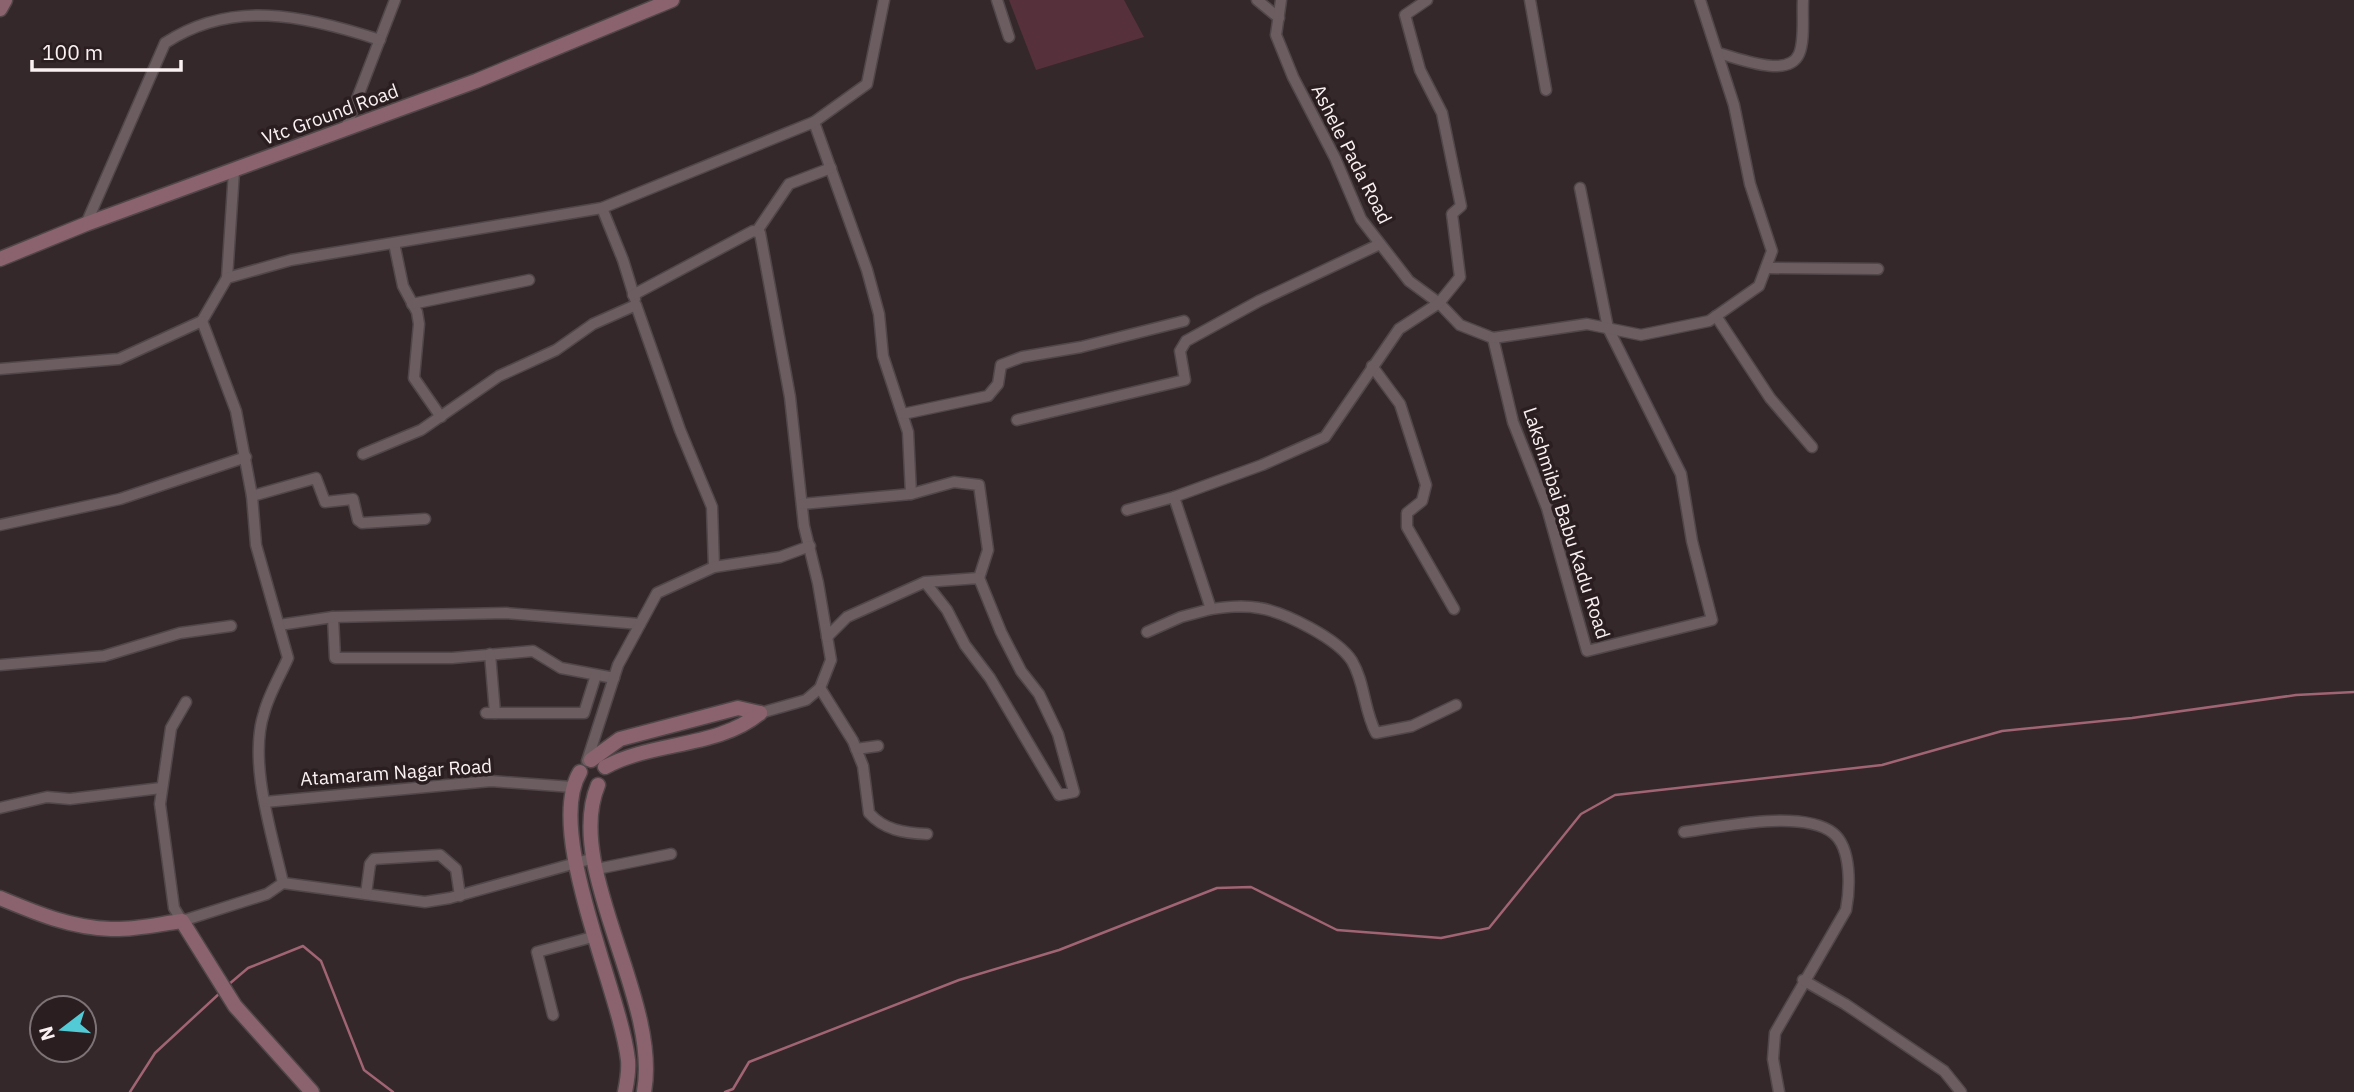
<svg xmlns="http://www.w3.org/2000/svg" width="2354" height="1092" font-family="'IBM Plex Sans',sans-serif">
<rect width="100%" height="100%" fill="#34282a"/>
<path fill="#56313b" d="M1009,0H1124L1144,37L1036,70Z"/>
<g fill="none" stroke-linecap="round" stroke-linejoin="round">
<g stroke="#a16474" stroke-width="2.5">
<path d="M228,985L248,968L303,946L321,961L364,1070L393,1092"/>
<path d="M130,1092L155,1053L221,992"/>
<path d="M725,1092L733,1089L749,1062L959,980L1059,950L1217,888L1251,887L1337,930L1441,938L1489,928L1581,814L1615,795L1882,765L2002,731L2132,718L2296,695L2354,692"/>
</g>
<g stroke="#514649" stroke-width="13">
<g id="street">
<path d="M997,0L1009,37"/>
<path d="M1257,0L1279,18"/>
<path d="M1281,0L1276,35L1293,77L1335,158L1361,219L1409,281L1439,303L1460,325L1493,338"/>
<path d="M1530,0L1546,90"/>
<path d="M1718,53C1738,58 1788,79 1799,54C1805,40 1802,16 1803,0"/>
<path d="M814,122L867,270L879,314L883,356L908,432L911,494"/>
<path d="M345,130L395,0"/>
<path d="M602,208L623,260L635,299"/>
<path d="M86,224L165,43C231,0 301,14 380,40"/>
<path d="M757,231L789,184L831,168"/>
<path d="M394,243L403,286L417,312L419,324L414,378L441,417"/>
<path d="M1766,268L1878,269"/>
<path d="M227,278L234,171"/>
<path d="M633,295L753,231L760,233L790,397L804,526L818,583L831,660L820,688L806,700L760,713"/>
<path d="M412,304L529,280"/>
<path d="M1716,316L1770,398L1812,447"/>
<path d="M1493,338L1513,422L1547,508L1587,651L1712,620L1692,541L1681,474L1608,328L1580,188"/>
<path d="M1493,338L1587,324L1641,335L1709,321L1759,286L1772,251L1750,184L1734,105L1700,0"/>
<path d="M1372,366L1400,404L1426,485L1422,501L1407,513V527L1454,609"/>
<path d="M0,369L119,359L202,321L227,278L291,260L602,208L814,122L867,84L884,0"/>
<path d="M903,414L988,396L998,384L1001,365L1022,357L1081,347L1184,321"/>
<path d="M1017,420L1185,380L1180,351L1186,341L1259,301L1380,244"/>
<path d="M363,454L421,430L499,376L556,350L593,324L636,305L680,430L712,507L714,567"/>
<path d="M252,496L316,478L325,502L353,499L358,520L362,523L425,519"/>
<path d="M802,504L911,494L954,482L979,485L988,550L979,578"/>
<path d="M1127,510L1174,497"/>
<path d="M0,525L120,499L246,457"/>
<path d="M1211,609C1227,607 1243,605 1259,608C1285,612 1338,639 1352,661C1365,683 1364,711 1376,733L1412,726L1456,705"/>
<path d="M333,617L335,658H452L533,651L561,668L614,678"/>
<path d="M279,625L333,617L506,613L640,624"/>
<path d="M1147,632L1181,617L1211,609L1174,497L1262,465L1325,437L1399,329L1439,303L1460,277L1452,214L1461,206L1442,113L1420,70L1405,15L1427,0"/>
<path d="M827,637L847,617L925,582L979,578L1001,632L1021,671L1039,694L1058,734L1074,792L1059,795L990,678L965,645L947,610L925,582"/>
<path d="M490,654L495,713"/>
<path d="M0,665L104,656L180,633L231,626"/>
<path d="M820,688L853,741L863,766L869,813C884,830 904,833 927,834"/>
<path d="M186,702L171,728L160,804L174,908L182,921L267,894L283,883C272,834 248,762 264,713C269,694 280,676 288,658L256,545L252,496L236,411L202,321"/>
<path d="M486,713H584L596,675"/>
<path d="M856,749L878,746"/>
<path d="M587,761L618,665L657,593L714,567L780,557L810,546"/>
<path d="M265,802L491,781L572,787"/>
<path d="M0,808L47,797L70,799L161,788"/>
<path d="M1684,832C1720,827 1802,809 1833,833C1852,848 1850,889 1846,910L1775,1033L1773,1059L1779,1092"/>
<path d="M597,869L671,854"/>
<path d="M283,883L425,902L450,898L594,858"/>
<path d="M366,894L370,864L374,859L440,855L456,869L460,896"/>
<path d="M1803,980L1845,1004L1944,1071L1961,1092"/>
<path d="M553,1015L537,952L596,936"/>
</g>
</g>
<g stroke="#514649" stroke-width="17">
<g id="secondary">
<path d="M0,9L5,0"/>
<path d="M0,259L86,224L476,81L672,0"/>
<path d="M591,760L620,739L738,708L760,713"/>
<path d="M605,767C653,741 718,748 760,713"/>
<path d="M580,772C544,831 620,990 628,1060C629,1070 627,1082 625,1092"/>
<path d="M598,785C563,868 661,999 644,1092"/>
<path d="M0,898C36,913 71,928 111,929C134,930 159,924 182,921L235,1006L312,1092"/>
</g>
</g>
<use href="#street" stroke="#6b5d60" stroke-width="10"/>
<use href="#secondary" stroke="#8a636e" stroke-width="14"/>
</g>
<g text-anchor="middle" stroke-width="7" stroke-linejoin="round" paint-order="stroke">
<g font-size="19" fill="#faf1f3" stroke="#2a1e21">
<text transform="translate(330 114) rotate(-20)" y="7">Vtc Ground Road</text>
<text transform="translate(1352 154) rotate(63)" y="7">Ashele Pada Road</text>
<text transform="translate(1567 523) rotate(72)" y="7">Lakshmibai Babu Kadu Road</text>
<text transform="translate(396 772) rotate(-4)" y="7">Atamaram Nagar Road</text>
</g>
</g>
<g transform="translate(63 1029) rotate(254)"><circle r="33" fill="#2a1e21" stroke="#7d7275" stroke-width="2"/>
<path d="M0-5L12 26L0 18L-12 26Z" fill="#52cbd7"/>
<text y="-10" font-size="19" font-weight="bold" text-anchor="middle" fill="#faf1f3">N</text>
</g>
<path d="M32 60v10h149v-10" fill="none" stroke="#faf1f3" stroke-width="3.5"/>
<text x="42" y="60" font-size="21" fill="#faf1f3" stroke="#2a1e21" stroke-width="5" paint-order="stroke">100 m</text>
</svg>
